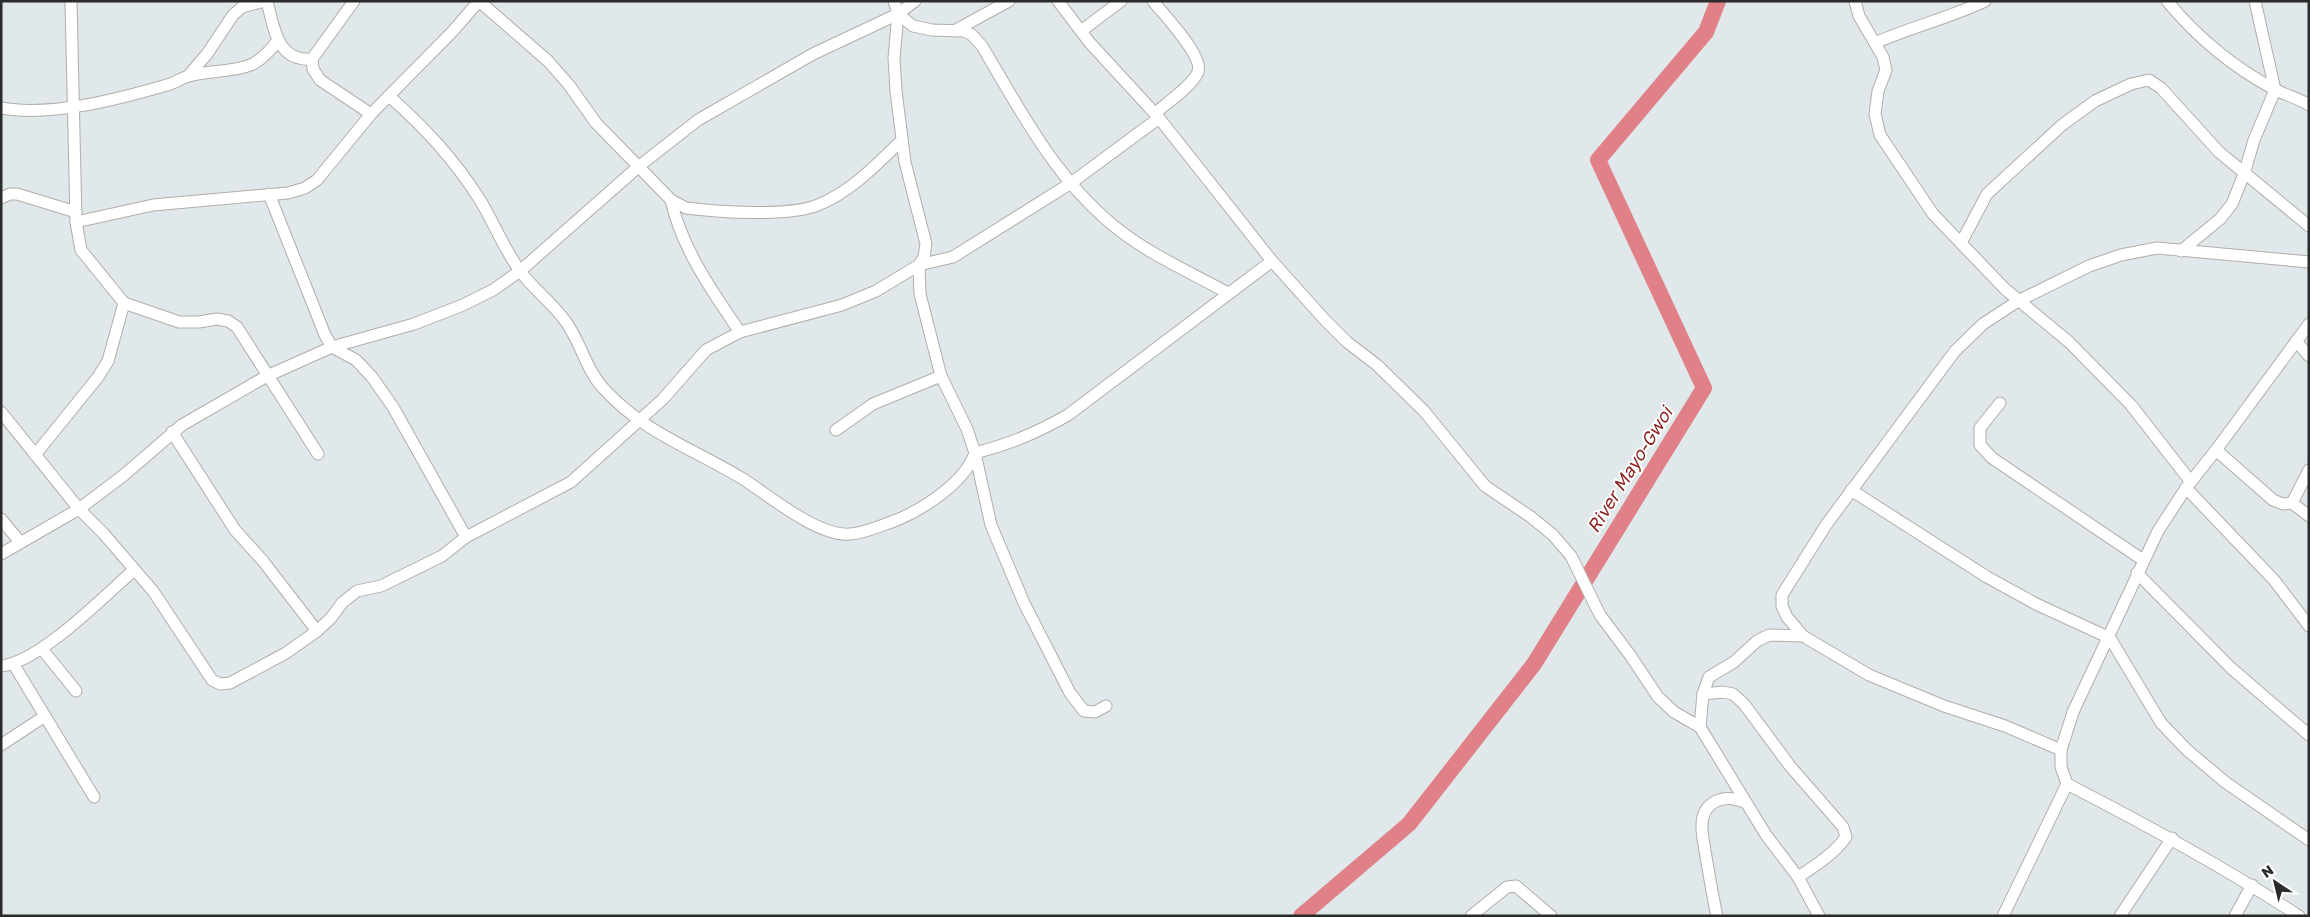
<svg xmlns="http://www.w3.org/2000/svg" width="2310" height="917" font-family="'Golos Text',sans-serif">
<rect width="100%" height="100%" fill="#e0e8eb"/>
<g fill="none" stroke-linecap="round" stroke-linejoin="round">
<path stroke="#e08087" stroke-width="16" d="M1301,916L1409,824L1534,664L1704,388L1598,160L1706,32L1718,1"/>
<g stroke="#b2ada9" stroke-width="13">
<g id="minor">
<path d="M71,1L76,222L81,250L124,303L179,322H199L217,319L228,321L237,327L318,454"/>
<path d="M267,1C274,28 277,62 312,59"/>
<path d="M354,1L312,59L313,69L320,80L371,114"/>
<path d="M479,1L548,61L569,85L596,123L671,200L686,208C718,212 789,217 818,205C851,192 877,164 902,140"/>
<path d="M894,1L898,14L894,58L896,91L905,162L926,244L924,257L919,265L920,294L941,376L967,429L975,453L991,525L1024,603L1070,693L1084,711L1095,712L1106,706"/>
<path d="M1058,1L1090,43L1159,118L1272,261L1324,319L1347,342L1377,365L1424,411L1485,486L1531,517L1553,535L1571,556L1600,615L1630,655L1658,697L1674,712L1700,727L1766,835L1798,877L1819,916"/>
<path d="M1153,1C1164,15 1204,56 1198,72C1193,85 1166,104 1155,113"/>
<path d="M1855,1L1859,16L1883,57L1886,70L1878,91L1875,114L1880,135L1933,214L2005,289L2069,342L2131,405L2191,482"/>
<path d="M2167,1C2196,36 2233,67 2274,89C2285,95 2298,98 2309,105"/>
<path d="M898,14L913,26L932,30L964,31L972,35L982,46C1020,110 1055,178 1114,226C1148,254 1190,272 1228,293"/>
<path d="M954,31L1009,1"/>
<path d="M1081,31L1121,1"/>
<path d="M1875,43C1911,27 1949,18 1985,1"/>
<path d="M188,76L207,54L233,15L242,7L265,1"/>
<path d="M389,96C425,128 454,159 480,200C494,223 504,249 520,271C533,289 553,303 566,322C581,343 586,370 604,389C644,433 694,449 743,479C770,496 818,537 850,534C866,533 882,525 897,520C925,508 965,482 975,453"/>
<path d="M1,108C51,117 119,99 167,85C175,83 181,78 189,76C210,70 232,73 253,64C263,58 271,50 278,40"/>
<path d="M269,194L325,335L332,347L356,360L372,377L393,407L466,537"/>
<path d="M1,198L10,194H17L76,212"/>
<path d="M671,200C682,249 712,291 740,332"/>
<path d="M76,222L153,205L288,193L305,188L317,180L371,114L453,31L479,1"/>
<path d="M1961,243L1987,194L2062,125L2095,101L2131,84L2149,80L2161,88L2219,152L2309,226"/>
<path d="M2181,251L2220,219L2232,204L2244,174L2254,140L2275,90L2255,1"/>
<path d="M2296,341L2309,356"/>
<path d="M2000,403L1980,428V445L1992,458L2143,560"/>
<path d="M1,412L79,509L103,533L153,591L212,680L220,684L230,683L286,653L317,631L331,618L342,603L357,591L381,586L442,556L466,537L571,482L663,399L706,350L740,332L842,305L876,291L919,265L953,257L1071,183L1159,118"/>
<path d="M836,430L873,404L941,376"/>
<path d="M172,432L235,530L263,561L317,631"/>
<path d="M2216,450L2273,500L2283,504L2292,503L2309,516"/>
<path d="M975,453C1010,444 1036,433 1068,415L1272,261"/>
<path d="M35,455L98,377L108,361L124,303"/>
<path d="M2186,488L2274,580L2309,626"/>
<path d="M1851,490L1987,577L2036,604L2110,638L2161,723L2187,750L2225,782L2309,840"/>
<path d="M2292,503L2309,470"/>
<path d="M1,519L20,542"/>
<path d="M1,554L79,509L124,475L182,425L267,376L332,347L414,324L463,305L493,290L520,271L638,167L698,120L813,54L898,14L915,1"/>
<path d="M2137,573L2231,668L2309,735"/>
<path d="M42,649L76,691"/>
<path d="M14,665L94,797"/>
<path d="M1,666C40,662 103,597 134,570"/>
<path d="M1703,694L1723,692L1733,694L1744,704L1790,766L1843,827L1846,837C1834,854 1815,866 1798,877"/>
<path d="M1700,727L1703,694L1709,677L1734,662L1757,641L1769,635L1803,636"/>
<path d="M1,745L45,716"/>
<path d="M2061,750L2005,726L1944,706L1869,675L1803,636L1787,617L1782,606V595L1826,525L1955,351L1983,324L2018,301L2089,266L2121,255L2157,248L2309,262"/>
<path d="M2067,784C2147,825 2224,867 2299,916"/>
<path d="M1471,916L1507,887L1516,886L1551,916"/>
<path d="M1717,916C1712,894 1709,873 1705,851C1704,843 1702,835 1702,828C1701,802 1723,793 1744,802"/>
<path d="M2003,916L2067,784L2061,767V750L2073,712L2158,531L2186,488L2216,450L2309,324"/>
<path d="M2120,916L2172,838"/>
<path d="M2235,916L2252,885"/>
</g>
</g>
<use href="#minor" stroke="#fff" stroke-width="11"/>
</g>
<g text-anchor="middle" stroke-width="4" stroke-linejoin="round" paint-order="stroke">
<g font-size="18" font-style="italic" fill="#8c201f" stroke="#fff">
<text transform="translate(1630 470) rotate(-58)" y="6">River Mayo-Gwoi</text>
</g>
</g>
<rect width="2310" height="917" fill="none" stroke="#2b2b2b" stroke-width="5"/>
<g transform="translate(2275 882) rotate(325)" stroke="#ffffff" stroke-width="4" paint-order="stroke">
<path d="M0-4L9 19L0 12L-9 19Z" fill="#2b2b2b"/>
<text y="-8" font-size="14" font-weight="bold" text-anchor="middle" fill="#2b2b2b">N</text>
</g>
</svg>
